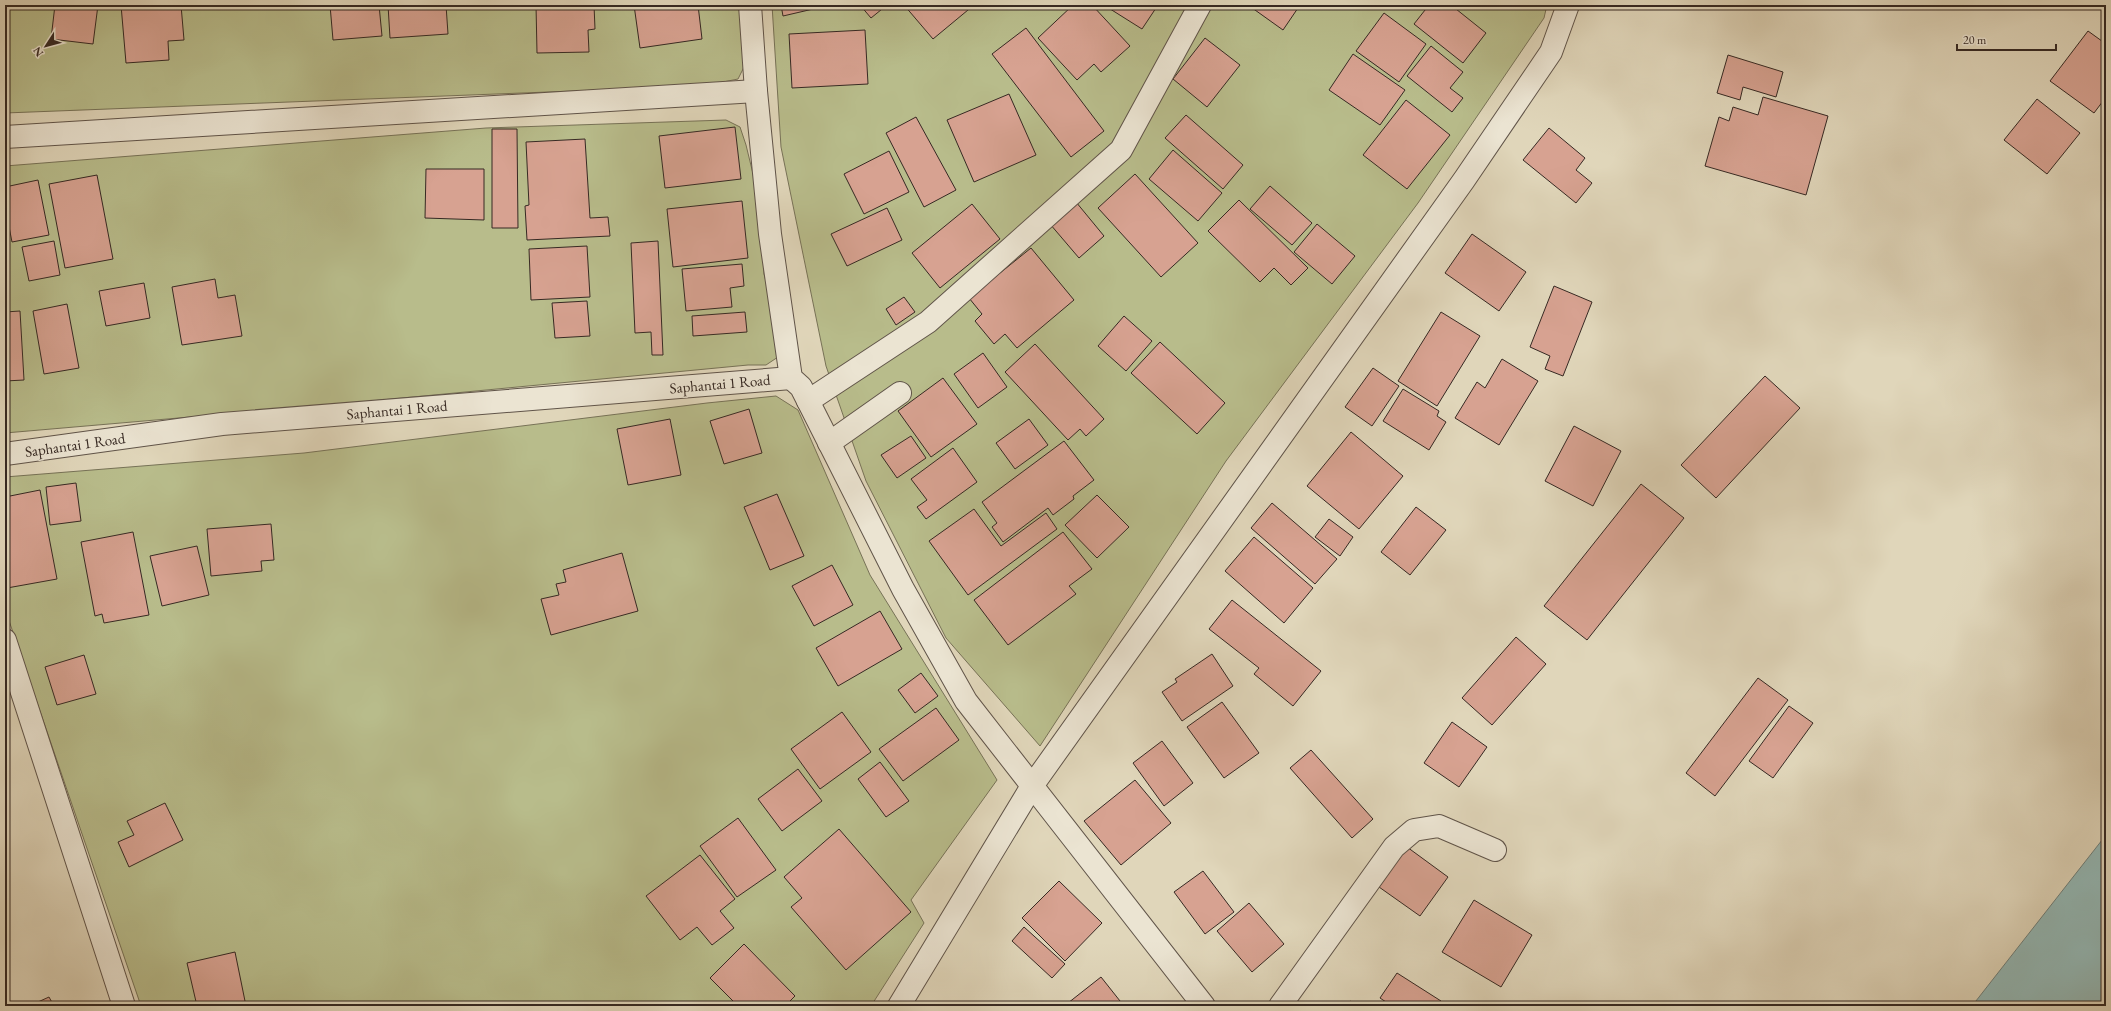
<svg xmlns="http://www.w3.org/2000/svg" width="2111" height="1011" font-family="'EB Garamond',serif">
<rect width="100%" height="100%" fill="#e0d6ba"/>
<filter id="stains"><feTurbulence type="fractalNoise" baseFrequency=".005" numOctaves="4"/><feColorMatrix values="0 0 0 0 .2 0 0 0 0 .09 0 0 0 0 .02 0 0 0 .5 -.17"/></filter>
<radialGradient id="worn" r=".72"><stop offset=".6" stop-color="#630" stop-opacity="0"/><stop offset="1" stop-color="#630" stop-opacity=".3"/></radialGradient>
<g fill="#b8bc8b" stroke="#777257">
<path d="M5,5H739L745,65L738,79L703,86L5,113Z"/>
<path d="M772,5H1547L1544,18L1418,203L1226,461L1040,746L946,638L866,481L826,366L781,147Z"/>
<path d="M726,120L740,127L746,145L763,215L764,274L776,318L778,357L766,365H748L329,405L5,433V166L486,128Z"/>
<path d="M776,396L798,410L870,575L997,780L911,900L924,923L871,1006H141L5,609V477L304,453L707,403Z"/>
</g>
<path fill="#94b8b5" stroke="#6e7f7b" d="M2106,835V1006H1972Z"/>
<g fill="#d7a291" stroke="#362923">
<path d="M55,5H98L93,44L51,39Z"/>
<path d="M121,5H181L184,40L168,41L169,60L126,63Z"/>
<path d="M330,5H379L382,36L333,40Z"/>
<path d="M388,5H446L448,34L390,38Z"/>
<path d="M536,5H594L595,29L588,30L589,52L537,53Z"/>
<path d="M634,5H698L702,39L640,48Z"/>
<path d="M781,5H826V6L783,16Z"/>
<path d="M860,5H887L871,18Z"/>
<path d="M904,5H974L933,39Z"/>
<path d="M1073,5H1092L1130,46L1101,72L1094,64L1077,80L1038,38Z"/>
<path d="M1108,5H1158L1142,29L1107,7Z"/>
<path d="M1248,5H1300L1283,30Z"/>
<path d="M1429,5H1451L1486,33L1463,63L1414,24Z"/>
<path d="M1384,13L1426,44L1399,82L1356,51Z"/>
<path d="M1026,28L1104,131L1071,157L992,54Z"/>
<path d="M865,30L868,84L792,88L789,34Z"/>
<path d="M2088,31L2106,44V97L2094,113L2050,81Z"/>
<path d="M1205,38L1240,65L1207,107L1173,79Z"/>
<path d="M1431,46L1463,72L1450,88L1463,98L1452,112L1407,76Z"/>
<path d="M1353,54L1405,90L1380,125L1329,90Z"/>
<path d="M1728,55L1783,72L1776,97L1743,87L1740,100L1717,93Z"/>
<path d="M1009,94L1036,155L974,182L947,120Z"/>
<path d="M1763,97L1828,116L1806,195L1705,166L1719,117L1729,121L1733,107L1758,115Z"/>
<path d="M2037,99L2080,133L2047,174L2004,140Z"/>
<path d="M1406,100L1450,135L1407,189L1363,155Z"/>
<path d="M1186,115L1243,165L1223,189L1165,138Z"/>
<path d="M916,117L956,190L924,207L886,133Z"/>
<path d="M735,127L741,179L665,188L659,136Z"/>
<path d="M1549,128L1585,158L1576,170L1592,183L1576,203L1523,160Z"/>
<path d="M492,129H517L518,228H492Z"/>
<path d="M585,139L590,218L608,217L610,236L527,240L525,206L529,205L526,142Z"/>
<path d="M1173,150L1222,193L1198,221L1149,179Z"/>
<path d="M889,151L909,192L864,214L844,174Z"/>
<path d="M426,169H484V220L425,218Z"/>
<path d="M1135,174L1198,243L1161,277L1098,208Z"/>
<path d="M97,175L113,259L65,268L49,184Z"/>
<path d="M38,180L49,235L12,242L5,206V187Z"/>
<path d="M1270,186L1312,223L1292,245L1250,209Z"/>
<path d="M1239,200L1308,268L1291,285L1274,268L1260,282L1208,231Z"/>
<path d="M742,201L748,258L673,267L667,209Z"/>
<path d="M1076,202L1104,236L1079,258L1050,224Z"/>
<path d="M972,204L1000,239L940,288L912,253Z"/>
<path d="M887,208L902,240L847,266L831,234Z"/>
<path d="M1317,224L1355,256L1332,284L1294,252Z"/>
<path d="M1472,234L1526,272L1499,311L1445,273Z"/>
<path d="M54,241L60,275L29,281L22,247Z"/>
<path d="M658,241L663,355H652L651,332L635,333L631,243Z"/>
<path d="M587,246L590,297L531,300L529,249Z"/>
<path d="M1031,248L1074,300L1017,348L1005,334L994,344L975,321L982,314L969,298Z"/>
<path d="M742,264L744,286L730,288L732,307L686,311L682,269Z"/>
<path d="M215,279L218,298L235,295L242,336L182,345L172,287Z"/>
<path d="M144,283L150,318L106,326L99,291Z"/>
<path d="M1554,286L1592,302L1563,376L1545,369L1550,356L1530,347Z"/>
<path d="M904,297L915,312L896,325L886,309Z"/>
<path d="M587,301L590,336L555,338L552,303Z"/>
<path d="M67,304L79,368L44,374L33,311Z"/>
<path d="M20,311L24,380L5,381V312Z"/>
<path d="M745,312L747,332L693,336L692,316Z"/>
<path d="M1441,312L1480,336L1437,406L1398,381Z"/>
<path d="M1124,316L1152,341L1126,371L1098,346Z"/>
<path d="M1160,342L1225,403L1197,434L1131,373Z"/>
<path d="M1035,344L1104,419L1086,436L1080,429L1068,440L1005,372Z"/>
<path d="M983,353L1007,387L978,408L954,374Z"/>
<path d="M1502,359L1538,381L1499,445L1455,418L1477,382L1485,388Z"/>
<path d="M1373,368L1399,386L1372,426L1345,407Z"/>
<path d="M1765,376L1800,408L1716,498L1681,465Z"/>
<path d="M943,378L977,424L931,457L898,411Z"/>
<path d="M1403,389L1439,411L1437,416L1446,422L1429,450L1383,421Z"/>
<path d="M749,409L762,453L724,464L710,421Z"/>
<path d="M670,419L681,475L628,485L617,429Z"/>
<path d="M1029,419L1048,445L1015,469L996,443Z"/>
<path d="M1574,426L1621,451L1593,506L1545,481Z"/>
<path d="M1351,432L1403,476L1359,529L1307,486Z"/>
<path d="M911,436L926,458L897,478L881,455Z"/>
<path d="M1064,441L1094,480L1073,496L1074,499L1053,515L1048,508L1003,542L992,527L997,523L982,502Z"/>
<path d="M953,448L977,482L926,519L917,507L927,500L911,479Z"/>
<path d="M76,483L81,521L50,525L46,487Z"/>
<path d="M1641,484L1684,518L1587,640L1544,606Z"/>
<path d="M40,490L57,579L7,588L5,579V497Z"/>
<path d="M777,494L804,556L770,570L744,507Z"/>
<path d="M1097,495L1129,527L1097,558L1065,525Z"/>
<path d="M1272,503L1337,559L1315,584L1251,528Z"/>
<path d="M1416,507L1446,530L1410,575L1381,552Z"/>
<path d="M974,509L1001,546L1046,513L1057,529L968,595L929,541Z"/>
<path d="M1329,519L1353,537L1340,556L1315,537Z"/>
<path d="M271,524L274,560L261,561L262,571L211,576L207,529Z"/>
<path d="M133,532L149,615L104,623L102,614L95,616L81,542Z"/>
<path d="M1063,532L1092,569L1069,586L1076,594L1008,645L974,600Z"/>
<path d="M1254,537L1313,588L1284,623L1225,571Z"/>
<path d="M197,546L209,595L162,606L150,556Z"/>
<path d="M622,553L638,611L551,635L541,599L559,595L556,584L566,582L563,570Z"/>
<path d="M832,565L853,605L814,626L792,586Z"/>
<path d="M1232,600L1321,671L1293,706L1254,674L1259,668L1209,629Z"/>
<path d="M880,611L902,649L838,686L816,648Z"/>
<path d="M1516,637L1546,664L1492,725L1462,698Z"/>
<path d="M1212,654L1233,686L1182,721L1162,692L1177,682L1175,679Z"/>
<path d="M84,655L96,694L57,705L45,667Z"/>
<path d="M921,673L938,696L915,713L898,690Z"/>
<path d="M1758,678L1788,700L1715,796L1686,773Z"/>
<path d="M1222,702L1259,753L1224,778L1187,727Z"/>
<path d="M1789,706L1813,723L1773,778L1749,761Z"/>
<path d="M936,708L959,740L903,781L879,749Z"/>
<path d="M842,712L871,752L820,789L791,749Z"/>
<path d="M1452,722L1487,747L1459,787L1424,763Z"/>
<path d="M1162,741L1193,783L1164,806L1133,763Z"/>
<path d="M1311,750L1373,819L1352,838L1290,768Z"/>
<path d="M880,762L909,801L886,817L858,779Z"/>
<path d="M798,769L822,801L782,831L758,799Z"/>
<path d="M1135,780L1171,823L1121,865L1084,821Z"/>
<path d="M165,803L183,840L129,867L118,842L134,835L127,821Z"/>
<path d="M738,818L776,870L737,897L700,846Z"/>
<path d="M839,829L911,912L846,970L791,907L802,898L784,877Z"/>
<path d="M1407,847L1448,877L1420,916L1379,887Z"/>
<path d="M700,855L735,899L720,911L734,928L712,945L697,927L680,940L646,896Z"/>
<path d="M1203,871L1234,912L1205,934L1174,892Z"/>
<path d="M1059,881L1102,923L1065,961L1022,918Z"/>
<path d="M1474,900L1532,935L1501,987L1442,952Z"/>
<path d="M1249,903L1284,944L1252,972L1217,931Z"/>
<path d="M1024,927L1065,964L1052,978L1012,941Z"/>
<path d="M744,944L795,996L785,1006H738L710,978Z"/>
<path d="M235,952L246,1006H197L187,963Z"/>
<path d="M1397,973L1441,1001L1438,1006H1392L1380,998Z"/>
<path d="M1101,977L1124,1006H1070L1068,1003Z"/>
<path d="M49,997L54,1006H29Z"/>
<path d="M1350,1001L1358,1006H1347Z"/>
</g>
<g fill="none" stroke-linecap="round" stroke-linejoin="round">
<g stroke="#605449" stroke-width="24">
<g id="minor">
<path d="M750,5L756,91L770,234L791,378L801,387L903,589L966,701L1204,1006"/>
<path d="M5,137L756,91"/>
<path d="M808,401L928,322L1121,150L1200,5"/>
<path d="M829,443L900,393"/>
<path d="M5,454L222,424L791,378"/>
<path d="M5,640L124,1006"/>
<path d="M899,1006L1032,786L1464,180L1551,52L1568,5"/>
<path d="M1280,1006L1394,847L1414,830L1439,826L1495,850"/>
</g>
</g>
<use href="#minor" stroke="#ebe4d2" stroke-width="22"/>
</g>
<g text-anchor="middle" stroke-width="3" stroke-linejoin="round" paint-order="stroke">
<g font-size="15" fill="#362923" stroke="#ebe4d2">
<text transform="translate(720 384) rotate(-5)" y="5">Saphantai 1 Road</text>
<text transform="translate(397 410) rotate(-5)" y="5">Saphantai 1 Road</text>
<text transform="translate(75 445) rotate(-8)" y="5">Saphantai 1 Road</text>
</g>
</g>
<rect width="2111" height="1011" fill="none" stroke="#e0d6ba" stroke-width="20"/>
<rect x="6" y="6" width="2099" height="999" fill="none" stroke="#362923" stroke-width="2"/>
<rect x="10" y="10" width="2091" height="991" fill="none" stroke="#362923"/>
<g transform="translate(46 46) rotate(234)" stroke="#ebe4d2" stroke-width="3" paint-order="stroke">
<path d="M0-3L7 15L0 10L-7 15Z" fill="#362923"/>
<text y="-6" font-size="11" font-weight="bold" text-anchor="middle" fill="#362923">N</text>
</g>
<path d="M1957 44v6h99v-6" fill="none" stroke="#362923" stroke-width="2"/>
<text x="1963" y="44" font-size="12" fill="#362923" stroke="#ebe4d2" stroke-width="3" paint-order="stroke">20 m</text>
<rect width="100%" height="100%" filter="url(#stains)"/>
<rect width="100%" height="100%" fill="url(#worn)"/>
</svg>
